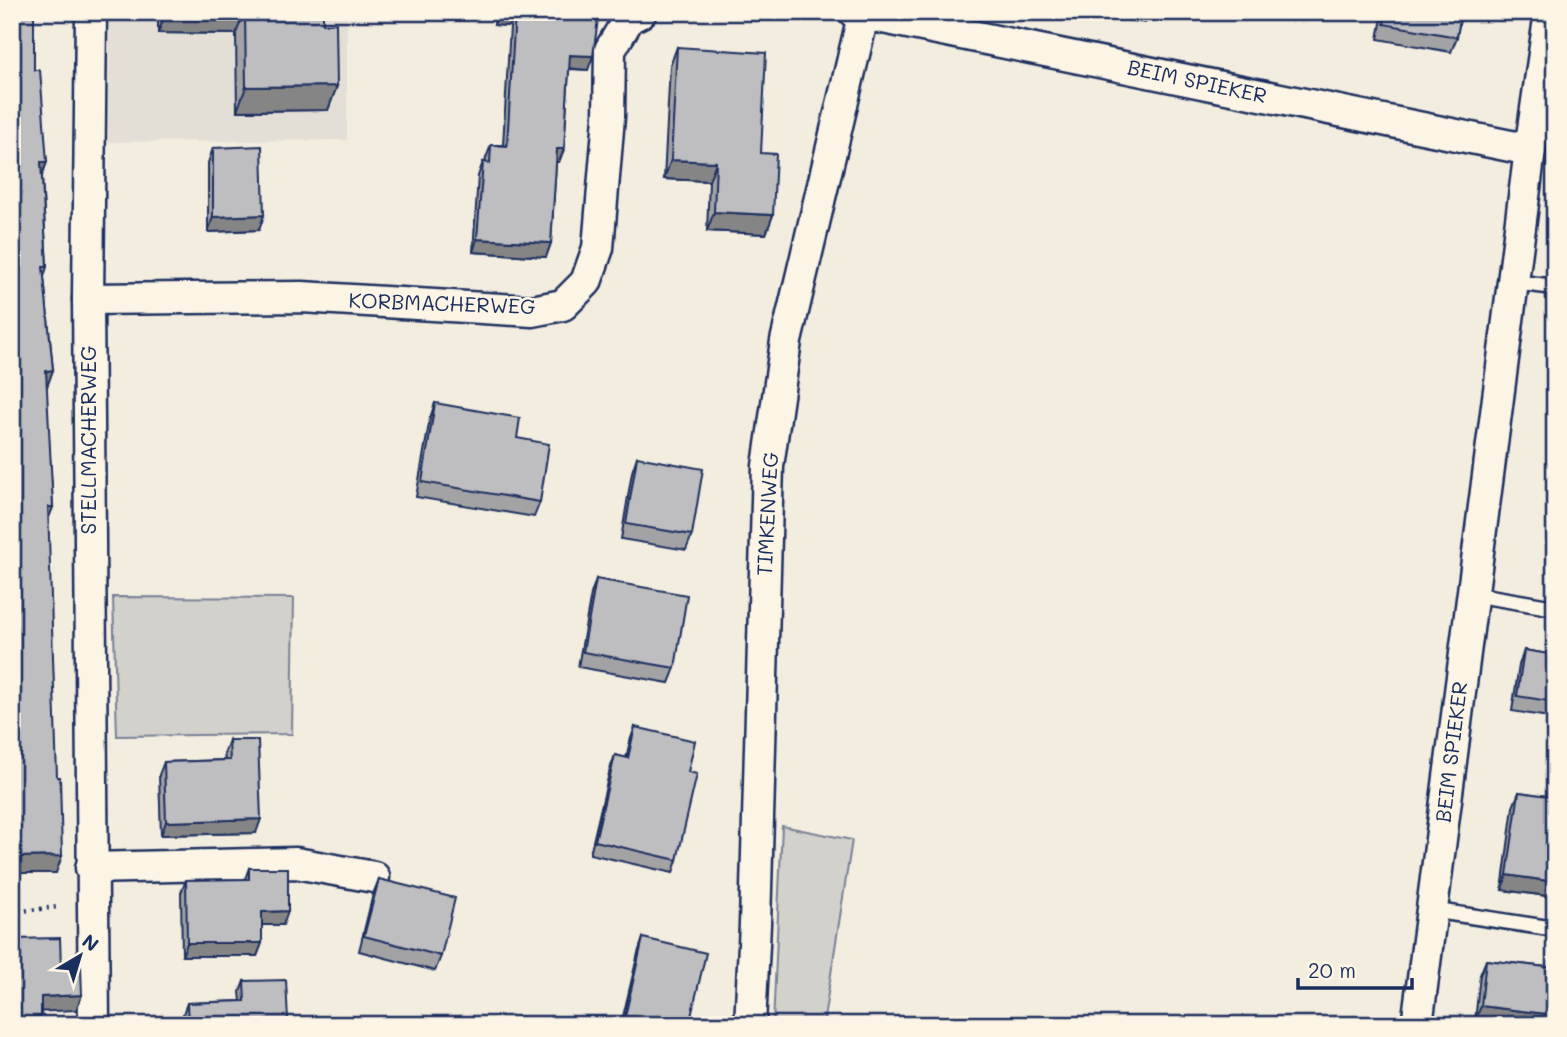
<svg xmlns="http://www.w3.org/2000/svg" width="1567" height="1037" font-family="Mali,sans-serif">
<rect width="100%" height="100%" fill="#f3ede0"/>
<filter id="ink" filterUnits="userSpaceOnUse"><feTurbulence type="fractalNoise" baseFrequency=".0143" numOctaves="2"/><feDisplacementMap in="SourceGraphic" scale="14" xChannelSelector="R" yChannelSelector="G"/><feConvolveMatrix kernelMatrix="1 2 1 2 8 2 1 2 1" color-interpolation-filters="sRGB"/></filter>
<g filter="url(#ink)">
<path fill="#e3dfd6" d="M109,12H347V140L108,142Z"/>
<g fill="#d3d1cc" stroke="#778095" stroke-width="2">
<path d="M113,597L294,598L292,734L117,736Z"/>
<path d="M782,826L852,840L823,1025H773Z"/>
</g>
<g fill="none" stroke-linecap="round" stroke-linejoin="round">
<g stroke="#1b2f5e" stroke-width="19">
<g id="lane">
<path d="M1513,282L1555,287"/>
<path d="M1472,594L1555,608"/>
<path d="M1431,910L1555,929"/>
</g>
</g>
<g stroke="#1b2f5e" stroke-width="35">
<g id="street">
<path d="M91,12L88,299L94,1025"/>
<path d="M854,12L1530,150L1417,1025"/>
<path d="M1530,150L1550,12"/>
<path d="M88,299L302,297L532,311L563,305L586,282L598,248L609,117L610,50L629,18L641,12"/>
<path d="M91,868L296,863L374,877"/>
<path d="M750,1025L755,924L768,466L786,341L864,12"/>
</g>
</g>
<path stroke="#1b2f5e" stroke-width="4.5" stroke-dasharray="2 5" stroke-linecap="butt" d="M12,912L59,907"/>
<use href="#lane" stroke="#fcf5e5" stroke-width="14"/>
<use href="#street" stroke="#fcf5e5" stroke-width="30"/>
</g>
<g fill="#a3a3a5" stroke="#1b2f5e" stroke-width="2">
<path d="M12,12L34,70L47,162L42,176L47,267L44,277L53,370L46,387L53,507L48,519L56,873H12Z"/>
<path d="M158,12H323V24L337,86L328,110L237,111L236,34L158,33Z"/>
<path d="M495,12H599L588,70L569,69L564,149L559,162H556L551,243L546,257L473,252L478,176L483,162L485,163L486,158L491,145H503L510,26L494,25Z"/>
<path d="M1079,12H1149L1145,23Z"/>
<path d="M1383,12H1461L1457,37L1451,52L1378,39Z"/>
<path d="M677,47L761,153L773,215L766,234L707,231L709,181L664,179L670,66Z"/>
<path d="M213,148L264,215L259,230L208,232V163Z"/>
<path d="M435,403L517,438L540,502L534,517L416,497L430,418Z"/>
<path d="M637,457L692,535L686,550L621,539L632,472Z"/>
<path d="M596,579L675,668L669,683L578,667L591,594Z"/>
<path d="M1524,650L1555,655V718L1512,711L1519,665Z"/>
<path d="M635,727L688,772L677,860L673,873L590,854L610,769L615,755L626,758L630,741Z"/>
<path d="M229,740L256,833L161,835L159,775L164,762L225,760L224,754Z"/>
<path d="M1519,792L1555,797V897L1502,890L1513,807Z"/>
<path d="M249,868L288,911L283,925H262V943L257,956H182L181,893L186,880L245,879Z"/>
<path d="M379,879L441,956L435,971L359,951L373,894Z"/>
<path d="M643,938L689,1025H621L638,953Z"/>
<path d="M1486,960L1555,968L1475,1021L1480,975Z"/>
<path d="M244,981L286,1025H184L183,1014L187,1003L241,1001L240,992Z"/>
</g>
<g fill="#858586" stroke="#1b2f5e" stroke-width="2">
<path d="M166,12H244L236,34L158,33Z"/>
<path d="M499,12L515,13L510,26L494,25Z"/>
<path d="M570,55L593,56L588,70L565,68Z"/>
<path d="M337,86L328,110L237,111L246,87Z"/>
<path d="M557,149H564L559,162H552Z"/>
<path d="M671,160L716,162L709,181L664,179Z"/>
<path d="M41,162H47L41,178Z"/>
<path d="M714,212L773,215L766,234L707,231Z"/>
<path d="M264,215L259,230L208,232L213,217Z"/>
<path d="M477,239L551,243L546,257L473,252Z"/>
<path d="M53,370L47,387H40L46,371Z"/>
<path d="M48,507H53L47,523Z"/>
<path d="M261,819L256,833L161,835L166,822Z"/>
<path d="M62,856L56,873H12V857Z"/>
<path d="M1507,875L1555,882V897L1502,890Z"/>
<path d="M288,911L283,925H257L262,912Z"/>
<path d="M187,943H262L257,956H182Z"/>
<path d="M82,995L76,1010L35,1012L41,997Z"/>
<path d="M1481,1006L1555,1015V1025H1504L1475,1021Z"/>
<path d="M274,1020H288L286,1025H273Z"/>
</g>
<g fill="#bebec0" stroke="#1b2f5e" stroke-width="2">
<path d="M12,12H34V70H40L47,162H41L47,267H43L53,370L46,371L53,507H48L57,777H60L62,856L12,857V423L20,422L14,353H12Z"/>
<path d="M245,12H323V24L336,23L337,86L246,87Z"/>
<path d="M506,12H599L593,56L570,55L564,149H557L551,243L477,239L483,162L490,163L491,145L507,146L515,13Z"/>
<path d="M1386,12H1461L1457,37L1384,24Z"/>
<path d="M677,47L766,53L761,153L776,154L773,215L714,212L716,162L671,160Z"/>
<path d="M262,146L264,215L213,217V148Z"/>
<path d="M435,403L520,418L517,438L549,444L540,502L422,482Z"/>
<path d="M637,457L703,469L692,535L626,524Z"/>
<path d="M596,579L687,595L675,668L583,652Z"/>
<path d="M1524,650L1555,655V702L1517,696Z"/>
<path d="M635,727L695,741L688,772L697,774L677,860L595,841L615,755L628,758Z"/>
<path d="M229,740H258L261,819L166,822L164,762L230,760Z"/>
<path d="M1519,792L1555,797V882L1507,875Z"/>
<path d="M249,868H288V911L262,912V943H187L186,880L249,879Z"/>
<path d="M379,879L455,898L441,956L364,936Z"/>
<path d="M60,938L61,968L81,967L82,995L41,997V1025H12V939Z"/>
<path d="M643,938L706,953L689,1025H638L624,1021Z"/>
<path d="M1486,960L1555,968V1015L1481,1006Z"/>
<path d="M286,980L288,1020H274V1025H188L187,1003L245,1001L244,981Z"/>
</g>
</g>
<g text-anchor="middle" stroke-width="5" stroke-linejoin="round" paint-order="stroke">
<g font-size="21" fill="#1b2f5e" stroke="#fcf5e5">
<text transform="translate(1197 82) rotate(12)" y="7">BEIM SPIEKER</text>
<text transform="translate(442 304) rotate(2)" y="7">KORBMACHERWEG</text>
<text transform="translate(89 440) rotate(-90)" y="7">STELLMACHERWEG</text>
<text transform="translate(768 514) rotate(-87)" y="7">TIMKENWEG</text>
<text transform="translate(1452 752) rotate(-83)" y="7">BEIM SPIEKER</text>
</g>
</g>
<rect width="1567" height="1037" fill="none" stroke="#fcf5e5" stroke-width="42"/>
<rect x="21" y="21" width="1525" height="995" fill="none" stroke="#1b2f5e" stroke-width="2.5" filter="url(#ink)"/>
<g transform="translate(80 956) rotate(38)" stroke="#fcf5e5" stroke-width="5" paint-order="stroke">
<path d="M0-5L12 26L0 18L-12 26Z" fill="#1b2f5e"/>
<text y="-10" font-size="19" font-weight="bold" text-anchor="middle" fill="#1b2f5e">N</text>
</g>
<path d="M1298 978v10h114v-10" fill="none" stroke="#1b2f5e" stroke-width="3.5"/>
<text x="1308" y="978" font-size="21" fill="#1b2f5e" stroke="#fcf5e5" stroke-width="5" paint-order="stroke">20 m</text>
</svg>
